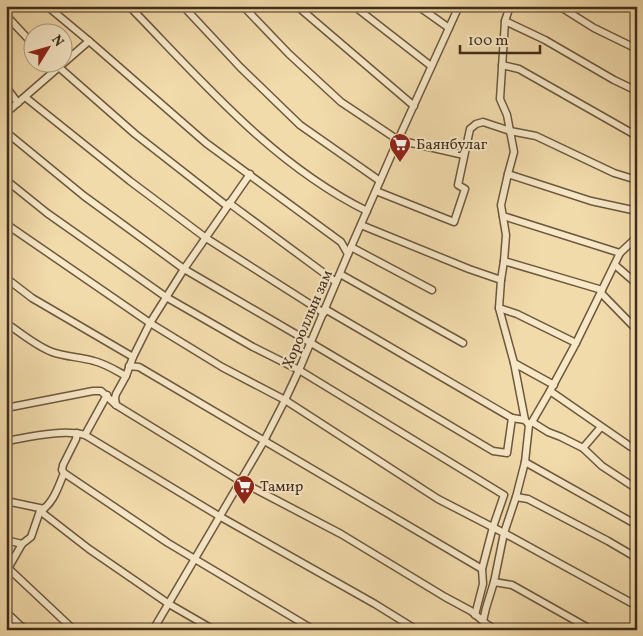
<svg xmlns="http://www.w3.org/2000/svg" width="643" height="636" font-family="Vollkorn,serif">
<rect width="100%" height="100%" fill="#f2dbab"/>
<filter id="stains"><feTurbulence type="fractalNoise" baseFrequency=".004" numOctaves="4"/><feColorMatrix values="0 0 0 0 .2 0 0 0 0 .09 0 0 0 0 .02 0 0 0 .5 -.17"/></filter>
<radialGradient id="worn" r=".72"><stop offset=".6" stop-color="#630" stop-opacity="0"/><stop offset="1" stop-color="#630" stop-opacity=".3"/></radialGradient>
<g fill="none" stroke-linecap="round" stroke-linejoin="round">
<g stroke="#6c583e" stroke-width="9">
<g id="minor">
<path d="M47,6L89,41L206,143L341,242L348,254"/>
<path d="M129,6C202,81 272,164 367,211"/>
<path d="M183,6L240,67L300,125L380,181"/>
<path d="M243,6L289,54L341,102L398,140L464,155"/>
<path d="M297,6L414,106"/>
<path d="M354,6L431,66"/>
<path d="M418,6L449,28"/>
<path d="M559,6L594,28L637,49"/>
<path d="M6,15L16,26L32,43"/>
<path d="M505,21L545,40L614,80L637,91"/>
<path d="M53,62L135,134L227,206"/>
<path d="M502,65L519,69L637,136"/>
<path d="M6,87L18,103"/>
<path d="M25,97L130,181L206,238L324,313"/>
<path d="M6,113L89,41"/>
<path d="M6,132L84,196L184,269L311,343L493,451L507,453L512,418"/>
<path d="M508,174L591,201L637,211"/>
<path d="M6,180L47,213L166,297L253,347L299,370L504,495L493,527L482,569L483,584L475,615"/>
<path d="M376,191L454,222L465,189L458,185L470,129L476,124L483,122L510,131L536,136L614,173L637,180"/>
<path d="M229,203L336,282"/>
<path d="M503,216L620,253"/>
<path d="M6,224L150,323L222,367L285,400L438,499L504,533L637,606"/>
<path d="M361,225L469,269L501,280"/>
<path d="M351,247L432,290"/>
<path d="M504,261L602,290"/>
<path d="M615,265L637,284"/>
<path d="M340,274L463,343"/>
<path d="M6,278L32,298L133,357"/>
<path d="M601,293L637,330"/>
<path d="M499,308L517,314L576,343"/>
<path d="M325,309L512,418L525,420"/>
<path d="M6,323C21,333 36,346 52,352C66,357 81,357 94,361C106,364 115,370 126,376"/>
<path d="M514,363L554,385"/>
<path d="M129,366L139,367L482,569"/>
<path d="M550,391L631,447H637"/>
<path d="M116,405L115,398L116,394L126,376L133,357L150,323L184,269L250,174"/>
<path d="M6,408L93,391H101L116,405L240,481L341,534L445,597L471,611L483,621"/>
<path d="M532,422L548,432L561,437L583,448L602,466L637,489"/>
<path d="M529,425L532,422L550,391L576,343L620,253L637,237"/>
<path d="M85,435L107,395"/>
<path d="M6,441C30,437 62,429 85,435L219,516L375,604L417,630"/>
<path d="M583,448L601,427"/>
<path d="M525,462L637,525"/>
<path d="M64,473L168,543L314,630"/>
<path d="M516,497L528,499L608,541L637,558"/>
<path d="M6,501L44,509"/>
<path d="M40,511L89,549L169,604L214,630"/>
<path d="M6,540L22,544"/>
<path d="M8,568L74,630"/>
<path d="M6,572L22,544L31,537L40,511C53,505 59,485 64,473L62,470L63,465L76,439L77,433"/>
<path d="M494,582L512,585L592,630"/>
<path d="M6,612L25,630"/>
<path d="M485,623L496,630"/>
<path d="M153,630L264,441L285,400L299,370L351,247L398,140L459,6"/>
<path d="M482,630L485,623L483,621L486,608L494,582L504,533L516,497L525,462L529,425L525,420L514,363L499,308L501,280L504,261L506,235L501,205L508,174L514,152L507,115L500,99L505,21L510,6"/>
</g>
</g>
<use href="#minor" stroke="#f7e8c8" stroke-width="6"/>
</g>
<defs>
<g id="supermarket-pin" transform="scale(1.125)"><path d="M0 17L-7.5 6A9.5 9.5 0 1 1 7.5 6Z" fill="#8f2418" stroke="#f7e8c8"/><path d="M-6-5.5h2.5l.6 2H6L4.5 2H-2.5L-4.4-4H-6ZM-1.5 3.2a1.3 1.3 0 1 0 .1 0ZM3 3.2a1.3 1.3 0 1 0 .1 0Z" fill="#fff"/></g>
</defs>
<g fill-rule="evenodd">
<use href="#supermarket-pin" x="400" y="144"/>
<use href="#supermarket-pin" x="244" y="486"/>
</g>
<g text-anchor="middle" stroke-width="4" stroke-linejoin="round" paint-order="stroke">
<g font-size="15" fill="#402d1a" stroke="#f7e8c8" text-anchor="start">
<text x="416" y="149">Баянбулаг</text>
<text x="260" y="491">Тамир</text>
</g>
<g font-size="15" fill="#402d1a" stroke="#f7e8c8">
<text transform="translate(307 319) rotate(-67)" y="5">Хорооллын зам</text>
</g>
</g>
<rect width="643" height="636" fill="none" stroke="#f2dbab" stroke-width="25"/>
<rect x="8" y="8" width="628" height="621" fill="none" stroke="#402d1a" stroke-width="2.5"/>
<rect x="12" y="12" width="618" height="611" fill="none" stroke="#402d1a"/>
<g transform="translate(48 48) rotate(53)"><circle r="24" fill="#f7e8c8" stroke="#ae9d82"/>
<path d="M0-4L9 19L0 12L-9 19Z" fill="#8f2418"/>
<text y="-8" font-size="14" font-weight="bold" text-anchor="middle" fill="#402d1a">N</text>
</g>
<path d="M460 45v8h80v-8" fill="none" stroke="#402d1a" stroke-width="2.5"/>
<text x="468" y="45" font-size="15" fill="#402d1a" stroke="#f7e8c8" stroke-width="4" paint-order="stroke">100 m</text>
<rect width="100%" height="100%" filter="url(#stains)"/>
<rect width="100%" height="100%" fill="url(#worn)"/>
</svg>
